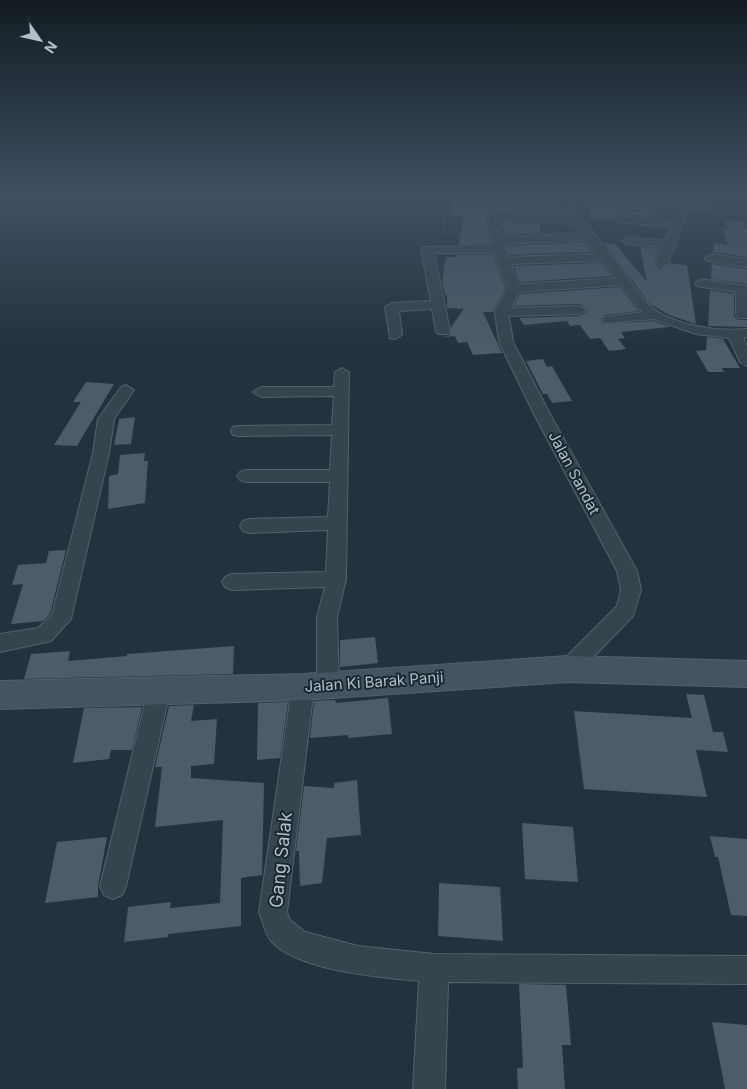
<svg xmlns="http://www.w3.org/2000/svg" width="747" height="1089" font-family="Inter,sans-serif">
<rect width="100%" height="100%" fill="#22333d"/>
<g fill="#4b5d69">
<path d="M451,199L536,203L569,208L566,210L568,215L490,212L486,216L491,244L459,245L464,216L449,215Z"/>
<path d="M590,201L652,207L658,217L618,214L610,219H591Z"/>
<path d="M724,220L743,221L747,231V257L713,252L714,243L728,245L723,229H728Z"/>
<path d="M502,222L540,224V233L505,235Z"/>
<path d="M584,242L592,252L509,255L506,246Z"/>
<path d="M604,243L615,244L647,282L640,247L659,249L654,264L661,269L670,263L687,265L696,324L669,315L649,303Z"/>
<path d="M457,255H493L506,288L493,312H483L502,353L473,355L467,342L458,343L455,336L443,337L450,335L451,327L464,309L447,308V295H445L442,282L446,257H457Z"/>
<path d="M601,263L612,276L520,282L514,266Z"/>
<path d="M712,264L747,269V284L711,279Z"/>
<path d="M620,287L639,311L605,315L601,319L603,324L653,321L670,327L621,332L625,338L618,339L626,349L609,351L600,338L590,339L580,325L570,326L567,321L524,325L519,318L579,316L588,311L580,304L514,306L520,294Z"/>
<path d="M710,290L734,294V316L738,320H747V327L708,326Z"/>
<path d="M707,337L723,339L740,368H722L724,372H708L696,351L706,350Z"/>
<path d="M543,359L547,367L552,366L572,401L552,403L547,394H543L526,361Z"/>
<path d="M86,382L114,384L77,446L54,445L81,402H73Z"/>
<path d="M135,417L131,444L114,445L119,419Z"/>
<path d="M145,453L144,461H148L145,503L108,509L109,476L118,474L120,455Z"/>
<path d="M66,550L50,614L43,621L11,624L23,584L12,585L18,565L46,563L49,551Z"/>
<path d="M375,637L378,663L340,667V640Z"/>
<path d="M234,646L233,674L24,679L31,654L70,651L68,661L127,656V654Z"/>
<path d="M686,694L704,695L713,732H723L728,752L696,750L707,797L584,789L574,711L692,718Z"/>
<path d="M388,698L392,734L348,738V735L310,738L314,701L335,700L336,703Z"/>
<path d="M288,702L280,758L257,760L258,703Z"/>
<path d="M194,705L191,721L217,719L214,764L191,766V778L264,783L262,875L241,878V926L168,934V937L124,942L128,907L171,902L170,908L220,903L223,820L155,827L162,767H155L169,706Z"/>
<path d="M142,707L132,750H111L109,759L73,763L84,708Z"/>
<path d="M357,780L361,835L327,838L322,883L300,886L299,851H296L304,786L334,788V783Z"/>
<path d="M522,823L573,827L578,882L525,879Z"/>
<path d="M710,836L747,839V916L731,915L718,857H715Z"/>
<path d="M107,837L98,886V897L45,903L57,842Z"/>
<path d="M439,883L500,887L503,941L438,936Z"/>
<path d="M519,984L566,985L571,1045H562L565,1089H518L517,1068H523Z"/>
<path d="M712,1022L747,1025V1089H725Z"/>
</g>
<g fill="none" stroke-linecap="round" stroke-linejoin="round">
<g stroke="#54626b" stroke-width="2">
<g id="street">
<path d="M586,197L678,200L679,197H689V202L708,208L703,211L689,208L668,263L662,267L656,263L662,247L628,244L622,241L628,238L665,240L671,227L618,222L612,219L618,216L673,220L678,207L591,200Z"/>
<path d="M573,208L577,209C588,226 599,240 611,255C624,269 634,290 648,304C669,325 718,332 747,329V337L743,338L747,346V366L740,362L729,338L696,334L653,319L605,323L603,320L605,317L642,312L621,285L519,292L511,308L579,306L586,310L579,314L509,316L513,342L550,414L637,571L641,590L633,616L576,675L568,678L560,675L557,669L560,663L617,606L621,590L617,571L534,414L499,342L495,312L508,288L494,253H434L450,331L448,334H438L436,331L432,309L399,311L402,335L395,339L390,338L385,307L392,303L431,301L421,250L423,247L493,246L488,216L490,214L571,217L568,211ZM500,220L574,224L580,233L503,237ZM585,240L596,254L508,257L504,244ZM602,261L616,278L519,284L511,264Z"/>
<path d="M711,254L747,259V267L707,261L705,258Z"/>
<path d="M701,279L747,286V318H738L736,315V292L697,286L695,283Z"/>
<path d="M342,368L349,372L346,579L337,617L339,685L336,692L328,694L320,692L317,685V617L325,587L232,590L225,587L222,582L225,577L232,574L326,572L328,530L249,533L243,531L240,526L243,521L249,519L328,517L330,482H246L240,480L237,476L240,472L246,470H330L332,435L239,436L233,435L231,431L233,427L239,426L332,425L334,396L261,397L253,392L261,387H334L335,372Z"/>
<path d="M126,385L134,390L114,419L109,453L71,619L51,641L0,652V634L38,628L52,615L93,453L98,419L121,387Z"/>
<path d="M303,677L311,680L314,687L287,912L290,920L305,932L358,946L434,954L747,956V984L448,982L445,1089H413L419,981C380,977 298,971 271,941C265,934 263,921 259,912L292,687L295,680Z"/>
<path d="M159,681L167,684L170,691L126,886L122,895L113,899L104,895L100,886L148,691L151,684Z"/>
</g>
</g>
<g stroke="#54626b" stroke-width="2">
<path id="secondary" d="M568,656L747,661V687L568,682L303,700L0,709V681L303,674Z"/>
</g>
<path stroke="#425a58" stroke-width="2" stroke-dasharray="2.5 2.5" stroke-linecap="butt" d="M445,197L443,232L479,236"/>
<use href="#street" fill="#36444d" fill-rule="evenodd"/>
<use href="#secondary" fill="#445460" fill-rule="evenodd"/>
</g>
<linearGradient id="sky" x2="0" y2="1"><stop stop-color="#131c22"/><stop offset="0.56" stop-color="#3e5062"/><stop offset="1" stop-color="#3e5062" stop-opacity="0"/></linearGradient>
<rect width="747" height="350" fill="url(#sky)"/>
<g text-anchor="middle" stroke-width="4" stroke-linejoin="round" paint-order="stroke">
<g font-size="15" fill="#b2bfc9" stroke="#1c2932">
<text transform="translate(574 473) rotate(62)" y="5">Jalan Sandat</text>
<text transform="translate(374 682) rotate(-4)" y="5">Jalan Ki Barak Panji</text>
</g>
<g font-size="18" fill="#b2bfc9" stroke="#1c2932">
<text transform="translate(281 860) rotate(-84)" y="6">Gang Salak</text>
</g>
</g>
<g transform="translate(40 40) rotate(124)" stroke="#1c2932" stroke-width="4" paint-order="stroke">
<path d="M0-4L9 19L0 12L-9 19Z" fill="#b2bfc9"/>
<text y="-8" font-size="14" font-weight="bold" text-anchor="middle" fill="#b2bfc9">N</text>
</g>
</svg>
